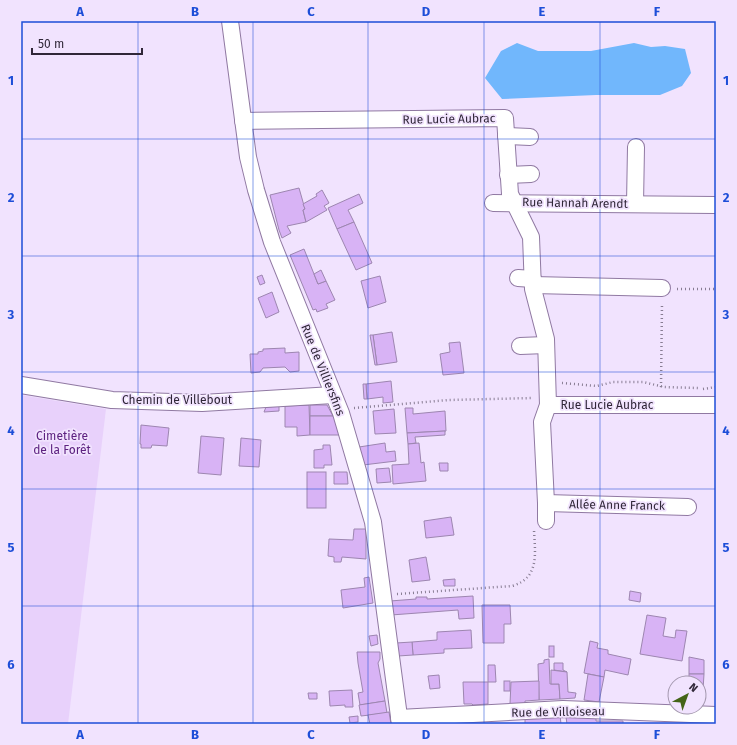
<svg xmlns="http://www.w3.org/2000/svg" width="737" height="745" font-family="'Fira Sans',sans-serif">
<rect width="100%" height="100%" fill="#f1e3fe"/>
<path fill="#e8d1fb" d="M21,395L106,409L68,724H21Z"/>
<path fill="#71b7fc" d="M517,43L538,51H591L634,43L651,47L665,46L685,49L691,73L682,86L660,95H596L502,99L485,78L501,51Z"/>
<g fill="#d8b3f5" stroke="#9d86b0">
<path d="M299,188L305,209L303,210L306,222L287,226L291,233L282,238L279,230L270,195Z"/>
<path d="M322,190L329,203L324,206L327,210L306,222L303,210L305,209L303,204L317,196L316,194Z"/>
<path d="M359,194L363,203L348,210L354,222L337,229L328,208Z"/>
<path d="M354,222L372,263L356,270L337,229Z"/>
<path d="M304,249L318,284L326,281L335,300L326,304L328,308L317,312L316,309L313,310L290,255Z"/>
<path d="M321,270L326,281L318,284L314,274Z"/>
<path d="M262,275L265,283L260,285L257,277Z"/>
<path d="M380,276L386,302L368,308L361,281Z"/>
<path d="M272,292L279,312L266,318L258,298Z"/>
<path d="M392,332L397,362L377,365L373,335Z"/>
<path d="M370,335H373L377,365H375Z"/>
<path d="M460,342L464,373L443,375L440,354L450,352L449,343Z"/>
<path d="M285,348V353L299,352V371L290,372L285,367L263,368L260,372L251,373L250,354H258V352L263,351V349Z"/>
<path d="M391,381L393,402L383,403V397L367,399L366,384Z"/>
<path d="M363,384H366L367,399H364Z"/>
<path d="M309,405L310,435L297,436V427H285V406Z"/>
<path d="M310,405H327L333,416H310Z"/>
<path d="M279,406V411L264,412L266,407Z"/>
<path d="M405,408H413V414L445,411L446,431L407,433Z"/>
<path d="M394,409L396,433L375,434L373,411Z"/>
<path d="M310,416H333L338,423L341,435H310Z"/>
<path d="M141,425L169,428L167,446L152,445L151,448H141V444H140Z"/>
<path d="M445,431V435L415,437L416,443L408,444L407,433Z"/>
<path d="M201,436L224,438L221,475L198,473Z"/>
<path d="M241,438L261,440L259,467L239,466Z"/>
<path d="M385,443L386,452L395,451L396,461L363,465L359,447Z"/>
<path d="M419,443L421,463L424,462L426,481L393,484L392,465L409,464L408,444Z"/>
<path d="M323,445H330L332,465H324V468H314V450L323,449Z"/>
<path d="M439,463H448V471H440Z"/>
<path d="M389,468L391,482L377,483L376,469Z"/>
<rect x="307" y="472" width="19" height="36"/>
<path d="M334,472H347L348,484H334Z"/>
<path d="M451,517L454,535L426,538L424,521Z"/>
<path d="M354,529H366V559L342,557L341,562H334V557L328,556L329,539L353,540Z"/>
<path d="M426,557L430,580L412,582L409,560Z"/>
<path d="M369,577L373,603L343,608L341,590L365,587L364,578Z"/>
<path d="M455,579V586H444L443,580Z"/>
<path d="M630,591L641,593L640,602L629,600Z"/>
<path d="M473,596L474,618L459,619L458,610L391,615L390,601L416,599V597H427V599Z"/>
<path d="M482,605H510L511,624H504V643H483Z"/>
<path d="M647,615L666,618L663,636L675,638L676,630L687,631L682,661L640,654Z"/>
<path d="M471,630L472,648L444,649V653L413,655L412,642L437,640V632Z"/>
<path d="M377,635L378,644L371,646L369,636Z"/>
<path d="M590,641L598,643L597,648L608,650V654L631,659L628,675L605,670L604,677L584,673Z"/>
<path d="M412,642L413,655L398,656L396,643Z"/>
<rect x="549" y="646" width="5" height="11"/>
<path d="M357,652H380V659L378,663L385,701L360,705L358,693L363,692L358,663Z"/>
<path d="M689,657L704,660V674H689Z"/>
<path d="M549,659L550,684H559L560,699L539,700L538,664L544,663V660Z"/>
<path d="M554,663H563V670L567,672L554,670Z"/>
<path d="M488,665H495L496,682H488Z"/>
<path d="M551,670L567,672L568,692L576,693L575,698L560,699L559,684H551Z"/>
<path d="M588,674L604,677L599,702L584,700Z"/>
<path d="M689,674H704L702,706H699V683H689Z"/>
<path d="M439,675L440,688L430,689L428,676Z"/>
<rect x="504" y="681" width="6" height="10"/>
<path d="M539,681V700L525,701V704H510L511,682Z"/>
<path d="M463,682H488V704L473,705L472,704H464Z"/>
<path d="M352,690L353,707H345V705L330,706L329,691Z"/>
<path d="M308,693H317V699H309Z"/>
<path d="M385,701L387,713L361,716L359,705Z"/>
<path d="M389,712L391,724H370L368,715Z"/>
<path d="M560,715L561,724H525V717Z"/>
<path d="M358,716V722L350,723L349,717Z"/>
<path d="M566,717L596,718V721H623V724H567Z"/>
</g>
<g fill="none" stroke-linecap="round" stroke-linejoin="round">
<g stroke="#9079a2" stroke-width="18">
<g id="minor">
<path d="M230,21L248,157L256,190L272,242L341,413L373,522L400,724"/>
<path d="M243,121L505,118L510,194L531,237L533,289L546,339L548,405H716"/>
<path d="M506,136L530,137"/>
<path d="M508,175L531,174"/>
<path d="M493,203L716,205"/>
<path d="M635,204L636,147"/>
<path d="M518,278L533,279"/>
<path d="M533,285L662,288"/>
<path d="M520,346L546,345"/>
<path d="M21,385L112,400L202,403L333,395"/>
<path d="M548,405L542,422L546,503L688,507"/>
<path d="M546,503V521"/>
<path d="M399,718L563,709L716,715"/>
</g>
</g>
<g stroke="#887d93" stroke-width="2.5" stroke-dasharray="1 3" stroke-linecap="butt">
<path d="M677,289H716"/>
<path d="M562,383L597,386L613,382H643L664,387L698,388"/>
<path d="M661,387L662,303"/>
<path d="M703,389L716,387"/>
<path d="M354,408L449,400L533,398"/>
<path d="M397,594L512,586C540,578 535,553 534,530"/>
</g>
<use href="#minor" stroke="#fff" stroke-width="16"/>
</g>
<path fill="none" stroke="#1d4ed8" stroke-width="1" stroke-opacity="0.55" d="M138,21V724M253,21V724M368,21V724M484,21V724M600,21V724M21,139H716M21,256H716M21,372H716M21,489H716M21,606H716"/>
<g text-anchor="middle" stroke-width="3.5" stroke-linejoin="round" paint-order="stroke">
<g font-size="12" fill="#302738" stroke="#f1e3fe">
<text transform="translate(449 119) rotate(-1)" y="4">Rue Lucie Aubrac</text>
<text transform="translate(575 203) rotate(1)" y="4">Rue Hannah Arendt</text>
<text transform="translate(323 370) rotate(68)" y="4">Rue de Villiersfins</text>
<text x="177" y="404">Chemin de Villebout</text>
<text x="607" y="409">Rue Lucie Aubrac</text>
<text transform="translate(617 505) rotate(1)" y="4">Allée Anne Franck</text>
<text transform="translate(558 712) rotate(-1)" y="4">Rue de Villoiseau</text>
</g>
<g font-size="12" fill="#5d2280" stroke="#f1e3fe">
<text x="62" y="440">Cimetière<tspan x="62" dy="14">de la Forêt</tspan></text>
</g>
</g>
<rect width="737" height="745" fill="none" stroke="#f1e3fe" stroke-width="44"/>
<g transform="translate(687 695) rotate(41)"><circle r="19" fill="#f1e3fe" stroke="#a498af"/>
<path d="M0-3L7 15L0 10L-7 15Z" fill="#446418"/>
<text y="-6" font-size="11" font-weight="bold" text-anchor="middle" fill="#302738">N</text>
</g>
<path d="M32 48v6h110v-6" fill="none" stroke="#302738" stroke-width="2"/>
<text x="38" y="48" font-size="12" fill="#302738" stroke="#f1e3fe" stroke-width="3" paint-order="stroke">50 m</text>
<rect x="22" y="22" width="693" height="701" fill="none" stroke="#1d4ed8" stroke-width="1.5"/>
<g font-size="13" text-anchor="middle" font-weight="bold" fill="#1d4ed8">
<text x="80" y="16">A</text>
<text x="195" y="16">B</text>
<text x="311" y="16">C</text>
<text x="426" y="16">D</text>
<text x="542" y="16">E</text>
<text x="657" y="16">F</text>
<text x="11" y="85">1</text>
<text x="726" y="85">1</text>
<text x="11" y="202">2</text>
<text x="726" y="202">2</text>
<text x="11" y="319">3</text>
<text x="726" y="319">3</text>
<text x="11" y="435">4</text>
<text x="726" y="435">4</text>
<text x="11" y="552">5</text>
<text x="726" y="552">5</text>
<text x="11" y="669">6</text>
<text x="726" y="669">6</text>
<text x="80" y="739">A</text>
<text x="195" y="739">B</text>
<text x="311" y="739">C</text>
<text x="426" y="739">D</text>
<text x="542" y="739">E</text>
<text x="657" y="739">F</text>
</g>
</svg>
